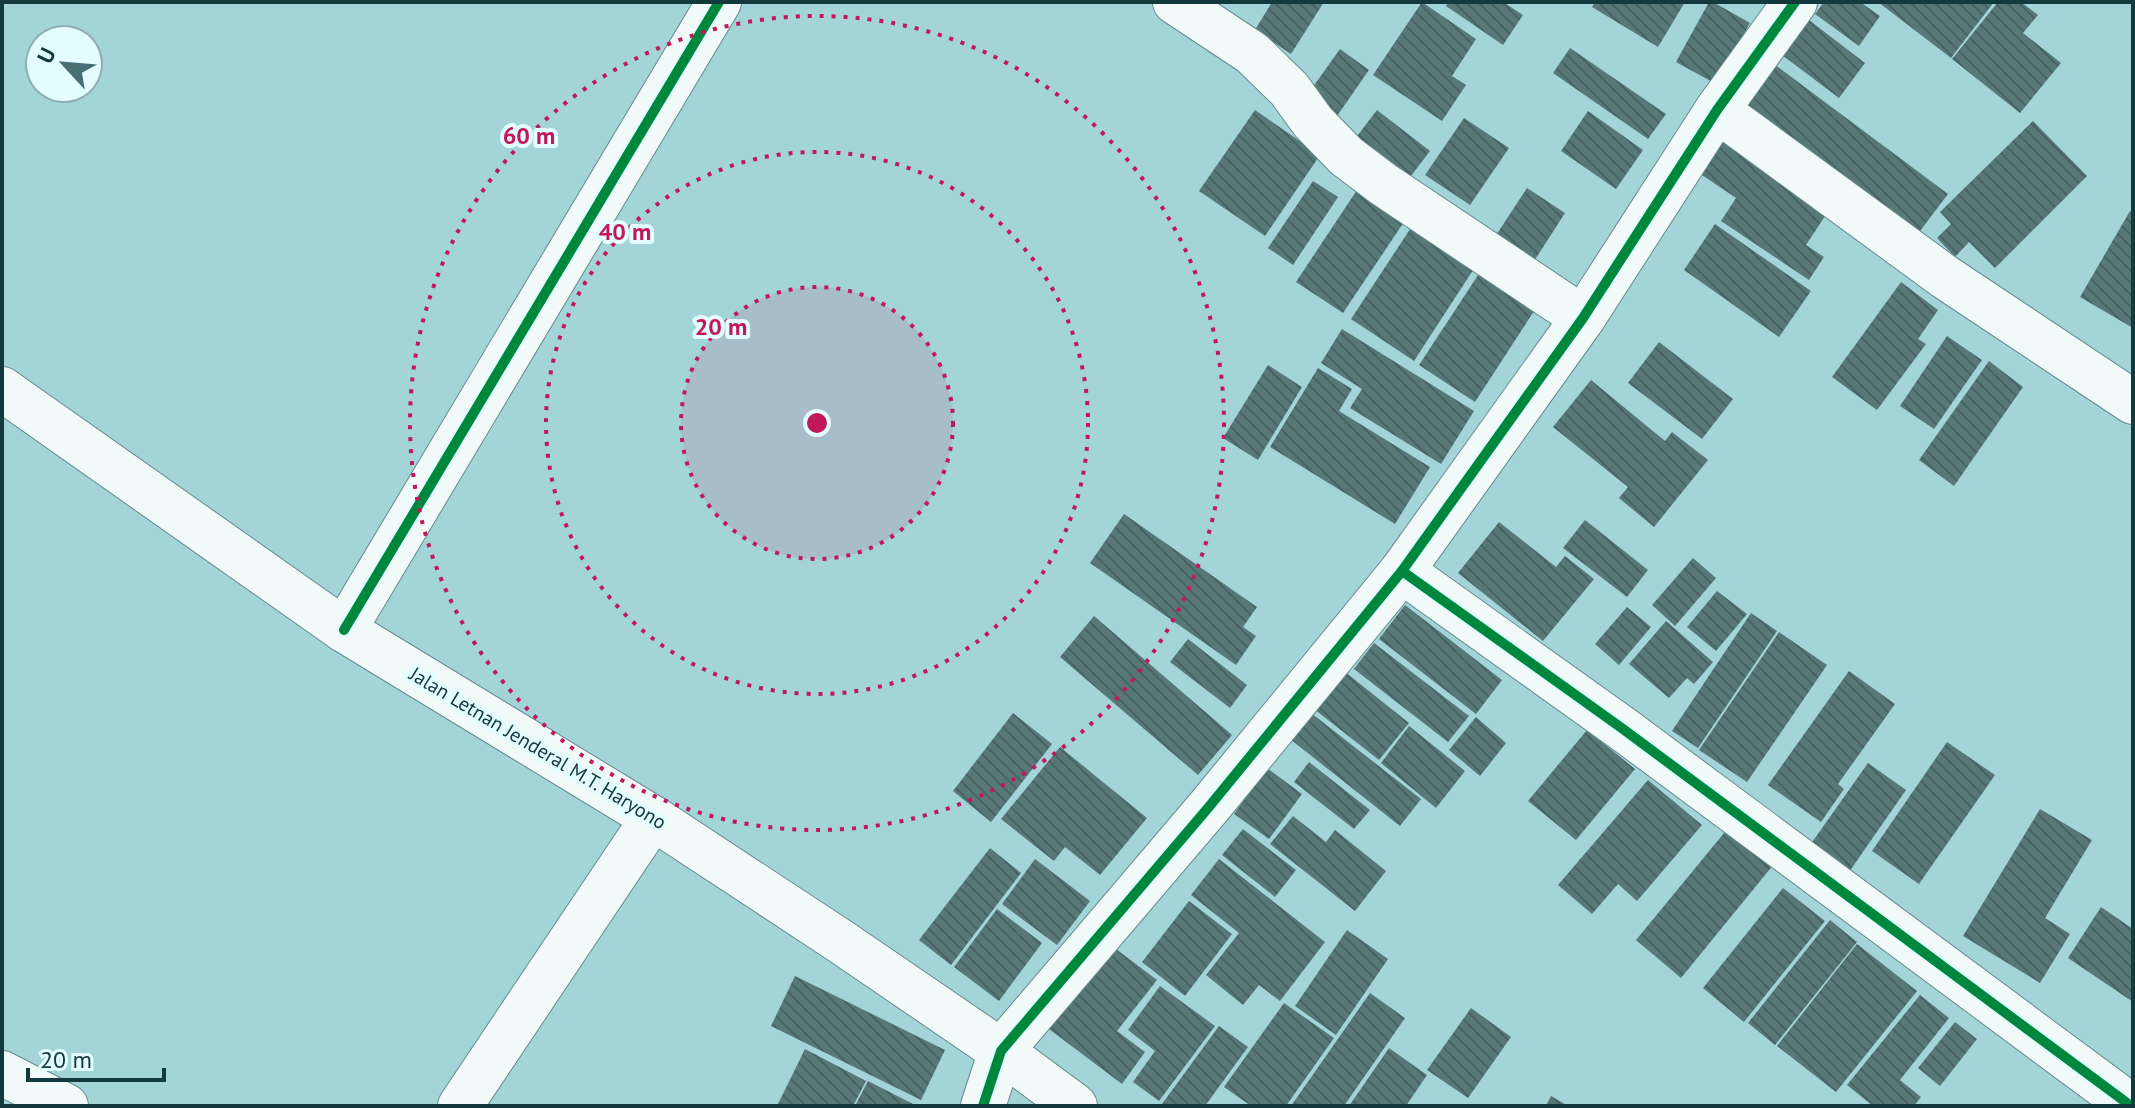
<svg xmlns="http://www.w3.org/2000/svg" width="2135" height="1108" font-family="'PT Sans',sans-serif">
<defs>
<pattern id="building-back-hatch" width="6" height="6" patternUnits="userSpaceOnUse" patternTransform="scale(2)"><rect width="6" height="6" fill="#587878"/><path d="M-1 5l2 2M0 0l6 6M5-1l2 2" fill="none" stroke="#476364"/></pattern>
</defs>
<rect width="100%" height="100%" fill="#a3d4d8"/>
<g fill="url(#building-back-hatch)">
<path d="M1272,2H1324L1291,54L1255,30Z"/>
<path d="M1422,2L1476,39L1452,76L1466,85L1442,121L1373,75Z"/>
<path d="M1449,2H1503L1523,15L1503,45L1446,6Z"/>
<path d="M1595,2H1685L1658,47L1592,7Z"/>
<path d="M1709,2H1713L1750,23L1716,84L1676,62Z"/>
<path d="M1824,2H1860L1880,16L1859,46L1815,14Z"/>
<path d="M1878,2H1994L1951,58Z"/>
<path d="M1998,2H2021L2038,15L2023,33L2061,63L2020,113L1952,59Z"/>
<path d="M1809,20L1865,63L1839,98L1782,55Z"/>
<path d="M1570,48L1666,114L1648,139L1553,73Z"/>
<path d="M1340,49L1369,70L1335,119L1305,98Z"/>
<path d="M1770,61L1948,194L1914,239L1738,106Z"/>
<path d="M1255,110L1320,155L1265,236L1199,191Z"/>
<path d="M1377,110L1430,151L1404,185L1351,144Z"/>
<path d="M1588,111L1643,150L1616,189L1561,151Z"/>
<path d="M1464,118L1509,148L1470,205L1425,175Z"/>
<path d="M2033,121L2087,176L1995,268L1969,242L1955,257L1937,238L1951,224L1940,212Z"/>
<path d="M1724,130L1833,204L1806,245L1824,257L1809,280L1721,221L1736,198L1696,171Z"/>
<path d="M1313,181L1338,197L1293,265L1268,248Z"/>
<path d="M1363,181L1410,213L1343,313L1296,282Z"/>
<path d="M1527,188L1565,213L1529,269L1491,243Z"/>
<path d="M2130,211L2133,213V328L2080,297Z"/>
<path d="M1414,223L1477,264L1414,361L1351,319Z"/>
<path d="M1715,224L1811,291L1779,337L1684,270Z"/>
<path d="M1484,266L1540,302L1475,402L1419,365Z"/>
<path d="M1901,282L1938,310L1918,339L1926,344L1877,410L1832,377Z"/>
<path d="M1342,329L1474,411L1441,464L1350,408L1362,389L1321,363Z"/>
<path d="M1947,336L1982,360L1934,429L1900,406Z"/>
<path d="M1659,342L1733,399L1702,439L1628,383Z"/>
<path d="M1989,361L2023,387L1954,486L1919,460Z"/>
<path d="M1268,365L1302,387L1258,460L1223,438Z"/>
<path d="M1318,368L1352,389L1339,411L1430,467L1395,524L1270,447Z"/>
<path d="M1591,380L1665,441L1672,432L1708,460L1654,527L1619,498L1628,487L1553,427Z"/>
<path d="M1124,514L1257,607L1243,627L1256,636L1236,665L1090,563Z"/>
<path d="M1585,520L1648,570L1627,597L1563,548Z"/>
<path d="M1499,522L1556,567L1565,556L1594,579L1543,641L1458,573Z"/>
<path d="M1693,558L1716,578L1675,626L1652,605Z"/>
<path d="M1717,591L1747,614L1716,651L1687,627Z"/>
<path d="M1405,605L1502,680L1476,714L1379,639Z"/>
<path d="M1627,607L1651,627L1619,665L1595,644Z"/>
<path d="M1751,613L1777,631L1698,748L1672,731Z"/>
<path d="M1094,616L1232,735L1198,775L1060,657Z"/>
<path d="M1666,621L1713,662L1694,684L1687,678L1669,698L1629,664Z"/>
<path d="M1779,632L1827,665L1747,782L1699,750Z"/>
<path d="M1188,639L1247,685L1230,708L1170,662Z"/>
<path d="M1374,643L1469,716L1448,742L1354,669Z"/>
<path d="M1344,671L1409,723L1379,760L1314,709Z"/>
<path d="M1849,671L1895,704L1838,784L1844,789L1821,822L1768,785Z"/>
<path d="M1013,713L1052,744L991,822L953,791Z"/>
<path d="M1311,713L1421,799L1400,826L1290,739Z"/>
<path d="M1476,717L1506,743L1480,776L1449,750Z"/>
<path d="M1409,726L1465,771L1436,808L1381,763Z"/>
<path d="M1587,730L1635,769L1576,840L1528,801Z"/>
<path d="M1947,742L1995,775L1919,884L1872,851Z"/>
<path d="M1060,747L1147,818L1100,875L1065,847L1054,861L1001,819Z"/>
<path d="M1309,762L1370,810L1354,829L1294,782Z"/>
<path d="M1868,763L1906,790L1847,875L1808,848Z"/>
<path d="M1267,768L1302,794L1269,839L1234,814Z"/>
<path d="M1648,780L1702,825L1637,901L1618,884L1592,914L1558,885Z"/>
<path d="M2040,809L2092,840L2045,918L2070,934L2040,983L1963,936Z"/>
<path d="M1293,816L1326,842L1335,830L1386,871L1355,911L1270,844Z"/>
<path d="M1729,827L1774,864L1681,978L1636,940Z"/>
<path d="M1243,829L1296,870L1275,897L1222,855Z"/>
<path d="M990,848L1021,873L951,965L919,940Z"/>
<path d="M1035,859L1090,901L1057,945L1002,904Z"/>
<path d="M1219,859L1325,942L1280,1001L1259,985L1243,1005L1206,975L1239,933L1191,895Z"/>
<path d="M1783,888L1825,921L1744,1022L1703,988Z"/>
<path d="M1189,901L1232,934L1185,996L1142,962Z"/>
<path d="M2101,907L2133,929V1002L2068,958Z"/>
<path d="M997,909L1042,943L999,1001L954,967Z"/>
<path d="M1830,920L1857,942L1775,1045L1748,1023Z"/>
<path d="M1347,930L1388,959L1336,1035L1295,1006Z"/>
<path d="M1108,943L1157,980L1117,1031L1145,1052L1122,1084L1045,1026Z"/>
<path d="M1857,944L1917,991L1836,1092L1777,1046Z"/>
<path d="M795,976L945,1050L921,1100L771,1026Z"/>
<path d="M1160,986L1215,1026L1159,1101L1133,1082L1155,1051L1128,1030Z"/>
<path d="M1370,993L1405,1018L1344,1106H1291Z"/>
<path d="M1920,995L1949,1018L1900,1080L1921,1097L1914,1106H1873L1847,1085Z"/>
<path d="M1284,1003L1334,1038L1286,1106H1251L1224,1087Z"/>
<path d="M1471,1008L1511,1037L1468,1098L1427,1070Z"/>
<path d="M1955,1022L1977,1039L1940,1086L1918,1068Z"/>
<path d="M1219,1026L1248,1047L1205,1106H1165L1162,1104Z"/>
<path d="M1389,1048L1427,1075L1406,1106H1349Z"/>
<path d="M805,1049L866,1081L853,1106H777Z"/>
<path d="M868,1081L917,1106H855Z"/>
<path d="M1551,1096L1568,1106H1546Z"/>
</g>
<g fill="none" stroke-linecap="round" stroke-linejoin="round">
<g stroke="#668a8d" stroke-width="46">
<g id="minor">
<path d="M1175,2L1252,53L1289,89L1313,122L1346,156L1383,184L1583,318"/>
<path d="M1717,110L1945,277L2133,402"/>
<path d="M1402,571L1623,729L2131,1106"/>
<path d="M344,630L719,2"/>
<path d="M2,1073L66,1106"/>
<path d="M460,1106L653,818"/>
</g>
</g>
<g stroke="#668a8d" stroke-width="46">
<path id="tertiary" d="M983,1106L1001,1051L1208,808L1402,571L1583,318L1717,110L1795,2"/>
</g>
<g stroke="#668a8d" stroke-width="46">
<path id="secondary" d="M2,389L344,630L653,818L840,941L1001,1051L1075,1106"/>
</g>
<use href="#minor" stroke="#f1f9f9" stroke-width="44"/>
<use href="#tertiary" stroke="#f1f9f9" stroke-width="44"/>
<use href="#secondary" stroke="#f1f9f9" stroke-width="44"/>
<g stroke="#e3fcfe" stroke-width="15">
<g id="cycleway">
<path d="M1402,571L1623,729L2131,1106"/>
<path d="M344,630L719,2"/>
<path d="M983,1106L1001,1051L1208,808L1402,571L1583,318L1717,110L1795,2"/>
</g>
</g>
<use href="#cycleway" stroke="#00873e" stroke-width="10"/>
</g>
<circle cx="817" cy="423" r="136" fill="#c2185b" fill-opacity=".12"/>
<g fill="none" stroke="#c2185b" stroke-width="4" stroke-dasharray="4 8">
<circle cx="817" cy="423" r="136"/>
<circle cx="817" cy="423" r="271"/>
<circle cx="817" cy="423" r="407"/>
</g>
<g text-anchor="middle" stroke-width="8" stroke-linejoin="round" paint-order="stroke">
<g font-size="20" fill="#12393c" stroke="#e3fcfe">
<text transform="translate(538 748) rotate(31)" y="7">Jalan Letnan Jenderal M.T. Haryono</text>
</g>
</g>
<circle cx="817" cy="423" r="12" fill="#c2185b" stroke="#e3fcfe" stroke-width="4"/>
<g font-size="24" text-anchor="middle" font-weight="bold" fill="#c2185b" stroke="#e3fcfe" stroke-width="8" stroke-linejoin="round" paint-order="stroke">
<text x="529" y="144">60 m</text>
<text x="625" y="240">40 m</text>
<text x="721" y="335">20 m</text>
</g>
<rect width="2135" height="1108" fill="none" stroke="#12393c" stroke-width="8"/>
<g transform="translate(64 64) rotate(296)"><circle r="38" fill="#e3fcfe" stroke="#8faeb0" stroke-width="2"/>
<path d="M0-6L14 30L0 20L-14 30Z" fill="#456f73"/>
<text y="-12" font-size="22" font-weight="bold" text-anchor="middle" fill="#12393c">U</text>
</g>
<path d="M28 1068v12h136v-12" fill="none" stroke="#12393c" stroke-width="4"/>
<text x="40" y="1068" font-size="24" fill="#12393c" stroke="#e3fcfe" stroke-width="6" paint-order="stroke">20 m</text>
</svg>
